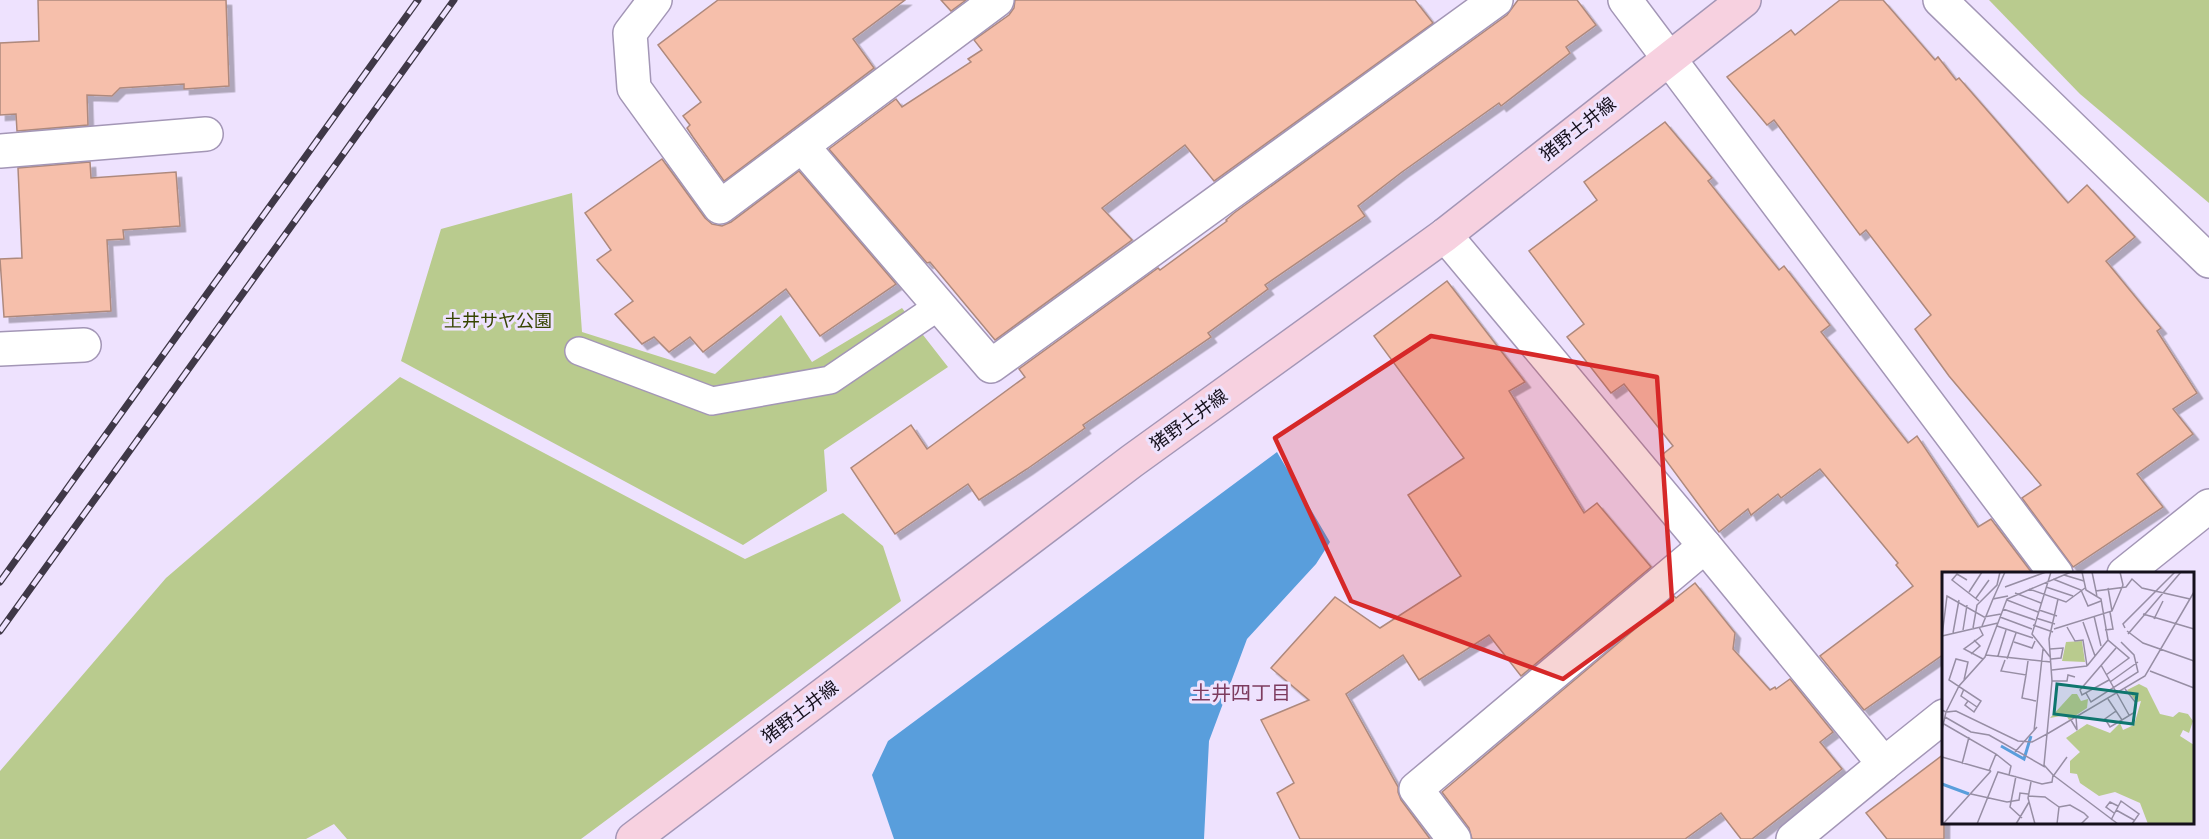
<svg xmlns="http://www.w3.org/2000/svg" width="2209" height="839" font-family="Lato,'Noto Sans JP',sans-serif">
<defs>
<filter id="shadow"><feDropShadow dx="5.5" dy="5.5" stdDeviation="0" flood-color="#0004"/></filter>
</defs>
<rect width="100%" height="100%" fill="#eee2fe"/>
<g fill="#b9cb8e">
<path d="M1989,0H2209V203L2080,94Z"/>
<path d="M572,193L582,332L715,374L781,315L812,362L902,308L948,367L824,450L827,491L743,545L401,361L441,229Z"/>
<path d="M400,377L745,559L843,513L883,546L901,601L581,839H347L334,824L306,839H0V771L166,578Z"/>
</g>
<path fill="#599edc" d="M1277,452L1330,542L1316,564L1247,639L1209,741L1204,839H894L872,775L888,741Z"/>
<g fill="#f6bfab" stroke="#ae897d" stroke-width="1.5" filter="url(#shadow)">
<path d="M38,0H226L229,86L184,89V84L120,88L112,96L87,95L88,125L17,131L16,114L0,115V43L39,41Z"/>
<path d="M718,0H905L853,39L874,68L724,181L693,137L687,128L690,125L683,116L701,102L658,45Z"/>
<path d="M941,0H966L951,11Z"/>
<path d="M1015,0H1415L1433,23L1214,181L1185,145L1102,208L1132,240L995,340L930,262L927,263L829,149L896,99L902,107L971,62L968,59L982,50L974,40L1009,15L1014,8Z"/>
<path d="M1518,0H1577L1596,25L1566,47L1570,53L1501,106L1499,103L1402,172L1358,206L1365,216L1265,285L1268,289L1208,333L1211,337L1083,425L1085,428L1027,469L979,500L968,484L895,534L851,468L911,425L927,449L1025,377L1019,369L1158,268L1160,270L1227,221L1226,220L1234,213L1507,15Z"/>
<path d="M1840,0H1883L1935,60L1938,57L1956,80L1959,78L2068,203L2087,185L2135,237L2106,261L2161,328L2157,331L2197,393L2173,409L2193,434L2137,474L2163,507L2073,567L2022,498L2041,485L1949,376L1915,329L1931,315L1866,230L1860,235L1774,120L1767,125L1727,77L1791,30L1795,35Z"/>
<path d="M1665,122L1712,178L1708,181L1779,270L1784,266L1830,325L1821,332L1908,443L1917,436L1978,527L1991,519L2032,573H1944V654L1864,710L1820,656L1913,586L1896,565L1898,563L1820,469L1781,498L1778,494L1751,515L1748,509L1719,532L1662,455L1673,446L1624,384L1611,393L1567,337L1584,324L1529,251L1597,200L1584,182Z"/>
<path d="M662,159L705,218L712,224L722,226L731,222L799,171L896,284L820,336L786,289L703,352L690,337L669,352L654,337L642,344L615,314L633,301L597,260L611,250L585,213Z"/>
<path d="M90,162L91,178L176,172L180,226L123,230L124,239L107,240L111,311L4,317L0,259L22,258L18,168Z"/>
<path d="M1447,281L1525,382L1509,391L1584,513L1597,503L1651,567L1521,676L1489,635L1419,680L1403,655L1346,694L1398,787V792L1401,800L1430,839H1300L1277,793L1294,783L1261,720L1309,700L1271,668L1335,597L1380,628L1461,576L1408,495L1464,458L1374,336Z"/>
<path d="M1695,583L1735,633L1733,649L1770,690L1775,687L1776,689L1790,679L1833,732L1820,742L1842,769L1752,839H1741L1721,813L1685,839H1472L1469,828L1442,792L1674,596L1676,598Z"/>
<path d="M1944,754V839H1887L1866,813Z"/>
</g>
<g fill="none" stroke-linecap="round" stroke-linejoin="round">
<g stroke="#a396b6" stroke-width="30">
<path id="lane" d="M579,351L712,401L830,380L939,306"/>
</g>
<g stroke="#a396b6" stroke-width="36">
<g id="street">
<path d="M655,0L630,33L634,88L720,207L997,0"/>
<path d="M1625,0L2056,574"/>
<path d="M1940,0L2209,261"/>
<path d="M802,146L991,366L1496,0"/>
<path d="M0,151L206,134"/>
<path d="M1445,235L1705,546L1884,764L1944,716"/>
<path d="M0,349L84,345"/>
<path d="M2124,574L2209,506"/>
<path d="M1454,839L1416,789L1705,546"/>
<path d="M1793,839L1884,764"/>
</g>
</g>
<g stroke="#a396b6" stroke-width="36">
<path id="secondary" d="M633,839L1132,461L1445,235L1744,0"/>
</g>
<use href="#lane" stroke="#fff" stroke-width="27"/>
<use href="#street" stroke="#fff" stroke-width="33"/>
<use href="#secondary" stroke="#f7d1e0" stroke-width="33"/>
<g stroke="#3f3847" stroke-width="7">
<g id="rail">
<path d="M0,582L418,0"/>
<path d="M0,631L454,0"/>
</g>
</g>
<use href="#rail" stroke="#eee2fe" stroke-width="4.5" stroke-dasharray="14" stroke-linecap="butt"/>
</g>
<path fill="#d62828" fill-opacity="0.2" stroke="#d62828" stroke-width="4.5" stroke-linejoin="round" d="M1431,336L1657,377L1672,600L1563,679L1351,601L1275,438Z"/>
<g text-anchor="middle" stroke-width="6" stroke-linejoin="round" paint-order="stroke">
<g font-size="18" fill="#15101c" stroke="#eee2fe">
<text transform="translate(1578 129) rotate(-38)" y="6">猪野土井線</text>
<text transform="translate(1189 420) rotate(-36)" y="6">猪野土井線</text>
<text transform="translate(800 712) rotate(-37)" y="6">猪野土井線</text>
</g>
<g font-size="18" fill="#364400" stroke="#eee2fe">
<text x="498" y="327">土井サヤ公園</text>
</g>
<g font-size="20" fill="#7d3c5f" stroke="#eee2fe">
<text x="1241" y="700">土井四丁目</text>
</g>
</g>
<g transform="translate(1942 572)">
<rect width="252" height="252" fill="#eee2fe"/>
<path d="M140,69L143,90L120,89L124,70ZM197,112L205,116L218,142L231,145L237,140L246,142L251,149L247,161L241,158L238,164L252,173V252H206L198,231L173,220L157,224L138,211L135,202L128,201V189L138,180L124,166L145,152L168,161L178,151L181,158L192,153L199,129L195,130L185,118ZM130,122H135L139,129L146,127L145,136L127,148L124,143L108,146Z" fill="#b9cb8e"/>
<path fill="none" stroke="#599edc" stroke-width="3" d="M59,174L82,187L89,164M0,212L27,222"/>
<path fill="none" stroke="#978ea4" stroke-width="1.5" d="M140,0L144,18L159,27L166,68L187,86L164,103M150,0L154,19M122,3L142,9M111,7L139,18L146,34L159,29M25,8L15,2L10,8L37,29M63,15L104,0M104,15L131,24M166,16L170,39M87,17L124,30L143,16M27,20L40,0M73,21L99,31M155,25L154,19L184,15L190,7L200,16L248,27M34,26L47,8M51,27L63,0M116,27L107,67L110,109L105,162L90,170L76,169L14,139L4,140L17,114L43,85L65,27L129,0M65,28L96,40M61,37L93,48M97,38L115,44M201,42L252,57M152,44L159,74M58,45L90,57M94,46L113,52M212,47L221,29M141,50L153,84M56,51L0,64L5,24L42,45L59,42M91,53L111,60M40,54L51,27L66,24M55,54L91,66M37,55L41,63L22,77L41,87M125,55L133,69L141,68L145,94M31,56L35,33L55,13L58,0M183,56L181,52L233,0M112,57L170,39L181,13L178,0M21,58L25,33M163,58L171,57L168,40M185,59L201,71L252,89M11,61L17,28M186,62L239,0M72,70L90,76L93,69M108,77L121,76L119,86L109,87M29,82L38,74L32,68M44,83L109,90M56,84L64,58M108,85L90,62L109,0M65,87L74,61M63,88L59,99L84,103L86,89M159,93L187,143M145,94L166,68M110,98L145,94M208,99L252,116M84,103L80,126L94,129M22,108L26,90L14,87L7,108L39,129L32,140L23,133L26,129M167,108L140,123L138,118L174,76M110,109H125L126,103L133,105M168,110L196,90M22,117L19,124L35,135M144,121L149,130L196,100L192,83L179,70M166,127L180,148L193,140L194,131L183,117M0,138L4,140L0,158M174,139L163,147L168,155L180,148M3,145L29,160L47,163L103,195M129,148L135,158L134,145M2,152L54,182L69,194L67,203M92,159L101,77M73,180L95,155M0,185L49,199M20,192L27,165M47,199L54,182M111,203L176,252M112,203L125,185M74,204L68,235L80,246M89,210L86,226L93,252M29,222L65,230L77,228L78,221L86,222M86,224L103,225L117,235L115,252M117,235L128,233L142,241L146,245L139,252M174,238L192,248M172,241L164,235L168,230L176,234M169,248L179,229L197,242L190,252M1,252L49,199M35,252L56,200L100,212L110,210L111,203L102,193L105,162L203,104L252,20M74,252L87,230"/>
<path fill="#0f766e" fill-opacity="0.15" stroke="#0f766e" stroke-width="3" d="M115,112L195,122L191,152L112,142Z"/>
<rect width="252" height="252" fill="none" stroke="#15101c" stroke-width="3"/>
</g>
</svg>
